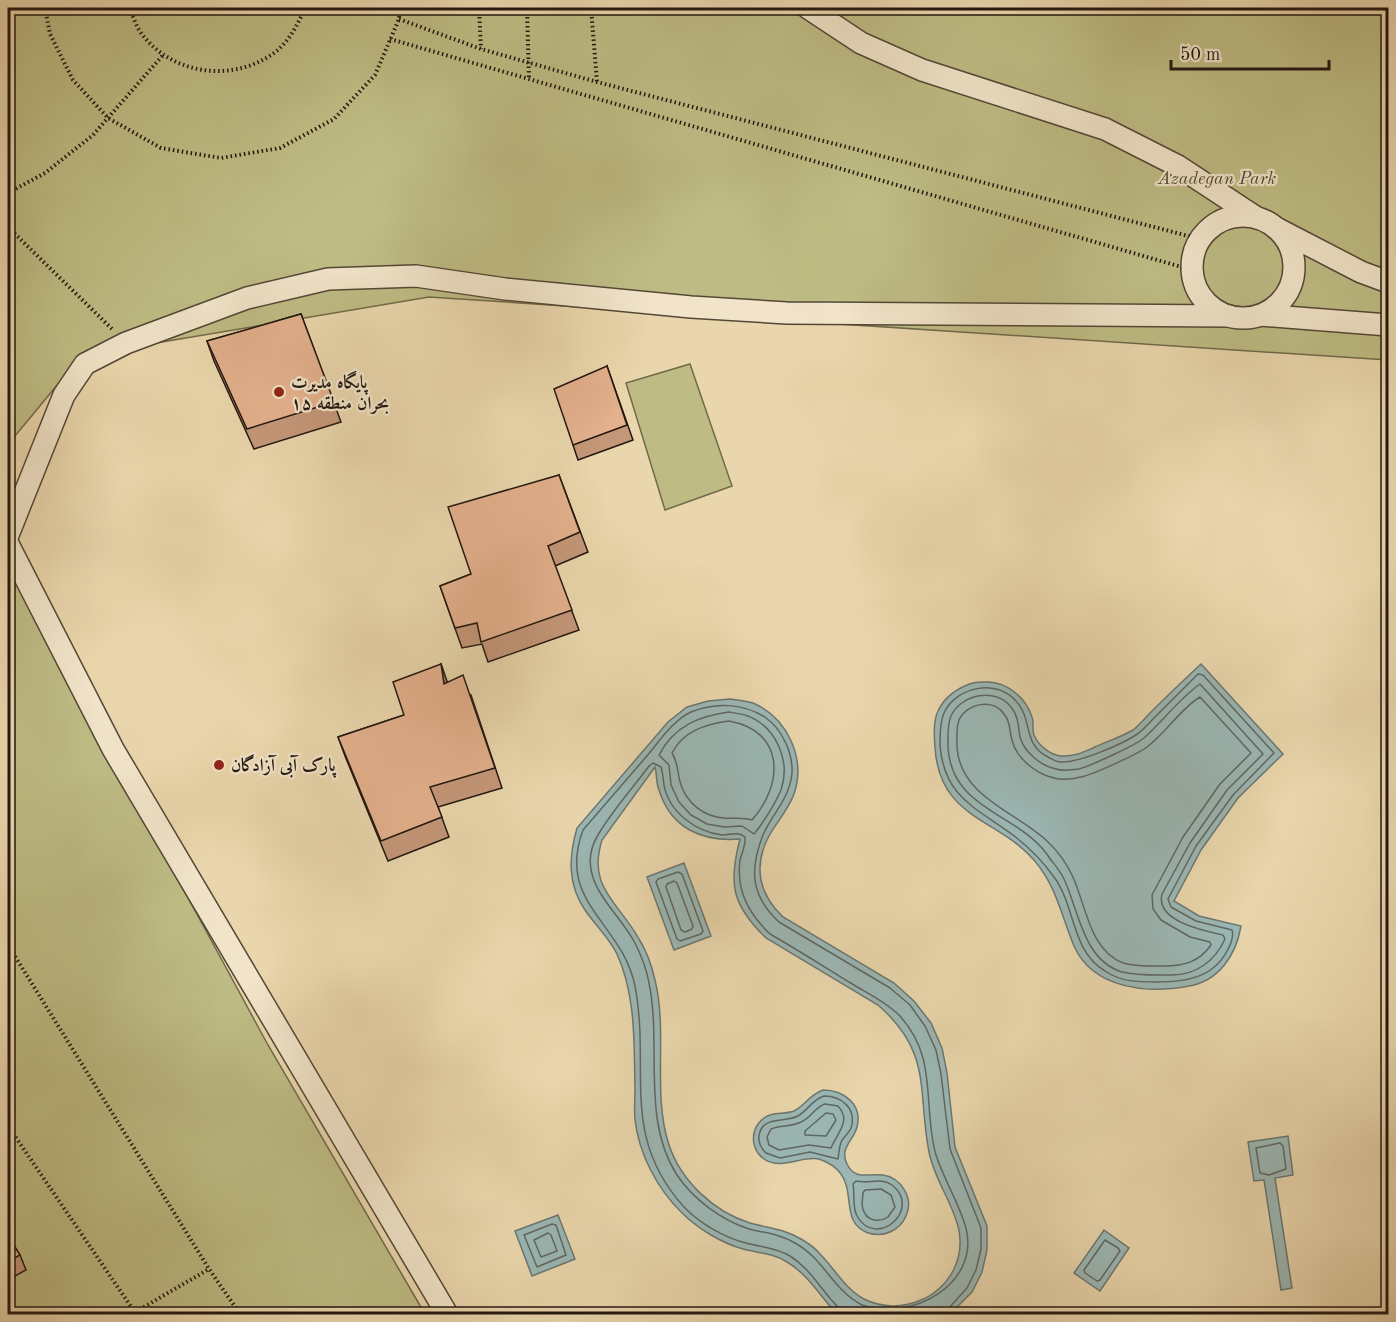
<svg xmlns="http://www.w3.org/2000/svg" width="1396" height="1322" font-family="'Old Standard TT',Amiri,serif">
<rect width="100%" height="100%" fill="#ead6ac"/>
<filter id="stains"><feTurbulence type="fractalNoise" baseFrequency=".00333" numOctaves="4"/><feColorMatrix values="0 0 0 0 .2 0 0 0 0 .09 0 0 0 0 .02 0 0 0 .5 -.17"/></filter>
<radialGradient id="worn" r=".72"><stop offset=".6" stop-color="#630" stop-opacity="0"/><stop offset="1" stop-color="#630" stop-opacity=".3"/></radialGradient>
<g fill="#bebc84" stroke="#706a4a" stroke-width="1.5">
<path d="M8,8H1388V360L429,297L156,343L63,378L10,442L8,452Z"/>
<path d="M690,364L732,486L665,510L626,383Z"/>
<path d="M8,566L268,1045L425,1314H8Z"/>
</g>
<g fill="#9bb7b4" stroke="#6b7772" stroke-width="1.5" fill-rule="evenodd">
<path d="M1201,664L1283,754L1238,798L1201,850L1174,901L1199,916L1241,926C1236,955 1219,981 1189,986C1148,994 1093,989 1074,946C1061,915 1057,887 1034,860C998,818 939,819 935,747C934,736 933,721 938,711C944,698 955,690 967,685C975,681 981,682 989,682C1008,683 1026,698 1032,717C1034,722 1032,729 1034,735C1038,745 1050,755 1061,756C1074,757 1084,752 1095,747C1108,741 1121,737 1133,730C1140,725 1146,717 1152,711C1168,695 1185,679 1201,664Z"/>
<path d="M730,699C738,700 746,701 753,703C788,718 806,759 794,794C789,808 778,821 770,834C753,865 758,893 783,917L894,983L914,1001L931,1023L942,1048L947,1073L955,1147L987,1226V1250L982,1272L972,1292L950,1314H839L834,1311C819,1294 806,1273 787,1262C773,1253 758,1253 743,1249C721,1243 697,1228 681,1212C657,1188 639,1154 635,1120C634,1110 635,1099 635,1088C634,1043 636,996 617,954C609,937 595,925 585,910C567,884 569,856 577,828L668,722L687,707L708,701ZM655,767C657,774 656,783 659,790C671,829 703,842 740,839C728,884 732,905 766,938L878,1005C933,1053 917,1090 929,1152C937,1194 976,1226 953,1271C946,1284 934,1295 921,1300C903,1308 882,1308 864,1299C845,1289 835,1269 820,1254C815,1248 808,1243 801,1239C785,1229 768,1228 750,1223C714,1212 681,1181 669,1145C652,1094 668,1032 655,980C652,967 646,950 639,939C618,901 587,888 602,840Z"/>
<path d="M684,863L711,936L674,950L647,877Z"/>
<path d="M823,1090C843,1090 863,1104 857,1127C854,1140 839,1148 847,1164C855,1181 869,1173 883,1175C902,1178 914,1199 906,1216C903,1223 897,1229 890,1232C883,1235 875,1235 868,1233C841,1223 855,1193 841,1174C836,1167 828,1162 819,1159C804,1156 789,1166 774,1163C752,1159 746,1131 764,1118C773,1111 784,1115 794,1111C806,1105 809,1095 823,1090Z"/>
<path d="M1288,1136L1293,1175L1275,1178L1292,1288L1281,1290L1264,1180L1254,1181L1248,1142Z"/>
<path d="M558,1215L575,1259L532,1276L515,1231Z"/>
<path d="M1104,1230L1129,1248L1100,1291L1074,1273Z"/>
</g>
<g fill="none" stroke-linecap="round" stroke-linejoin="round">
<g stroke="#5e6762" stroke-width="1.5">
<path d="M1198,674L1203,675L1274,753L1233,795L1196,846L1168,899L1171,907L1196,921L1232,930C1234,937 1231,944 1227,951C1213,978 1185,982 1157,982C1138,982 1121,982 1105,971C1071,951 1076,907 1054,877C1042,860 1030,848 1013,835C977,808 944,798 940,745C940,736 940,722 944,713C956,687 996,678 1016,701C1033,719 1022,744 1048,757C1052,759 1056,762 1060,762C1079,763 1120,745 1136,735C1144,730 1150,722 1156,716C1170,702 1184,688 1198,674Z"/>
<path d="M1200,684L1263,754L1227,790L1190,843L1162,894C1155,921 1204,931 1223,935L1225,939C1215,961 1196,975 1172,975C1155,975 1138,976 1122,972C1083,960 1079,911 1064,879C1060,870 1052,862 1046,853C1016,813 952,809 948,748C948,738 947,725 951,716C961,694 996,687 1011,707C1019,717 1018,726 1020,737C1024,752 1041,766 1056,769C1062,771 1072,770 1079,769C1090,766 1136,745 1144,738C1163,721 1179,699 1200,684Z"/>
<path d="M1200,697L1251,753L1220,784L1183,837L1152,895L1153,909L1161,920L1190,937L1210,942L1211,945C1199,962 1184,966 1164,966C1150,966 1136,967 1123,963C1089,950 1086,904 1072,875C1067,864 1057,850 1048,842C1017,812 960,797 957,747C957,739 956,728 959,720C967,703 993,698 1004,714C1011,722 1009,730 1012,740C1016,758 1036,774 1054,778C1062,780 1073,779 1081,777C1092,775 1138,754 1147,747C1166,733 1180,709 1200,697Z"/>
<path d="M729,712C735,713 742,714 748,716C776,727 791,761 781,790C775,804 763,823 754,834L742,826L724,827L707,824L691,815L679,802L671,785L669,765L659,755C674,726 699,716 729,712Z"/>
<path d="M729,721C785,731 784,784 752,820C742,817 734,819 724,818C704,817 687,803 681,785C677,774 679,764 672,753C683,731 706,724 729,721Z"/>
<path d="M653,763L661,767C663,773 663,779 664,785C669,812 696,832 722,835C731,835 738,831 745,837C746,845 742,852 740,860C736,891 749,914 770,934C798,950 826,968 854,985C869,994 886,1002 899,1015C910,1027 919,1043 923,1058C931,1088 927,1126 936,1155C944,1180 959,1203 966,1228C980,1284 912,1322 862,1305C834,1291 823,1258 795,1243C780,1234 765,1233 749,1229C721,1220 693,1199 677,1175C641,1120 662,1045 649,983C647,971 641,955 635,943C617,909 572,878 598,835C612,811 632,789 649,766Z"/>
<path d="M678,872L682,874L703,931L701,934L680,941L677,939L656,882L658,879Z"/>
<path d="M674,881L677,883L693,926L692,929L685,932L681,930L666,887L667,884Z"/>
<path d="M824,1096C842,1096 857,1109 851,1128C849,1133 845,1136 842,1140C839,1146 839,1153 838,1159L810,1152L780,1158L766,1153C761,1148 758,1143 759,1136C762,1115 784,1123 798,1116C808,1110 812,1100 824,1096Z"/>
<path d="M825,1104L838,1106C852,1121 837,1133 831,1148L809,1145L779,1150L769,1145L767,1137L771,1129C781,1125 791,1127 801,1122C811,1118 815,1107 825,1104Z"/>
<path d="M826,1113L833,1114L836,1120L826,1136L805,1135V1131Z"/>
<path d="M1280,1143L1283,1146L1286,1169L1269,1175L1260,1173L1256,1148Z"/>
<path d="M856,1181C868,1184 882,1177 892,1185C923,1209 876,1250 857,1216C852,1207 855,1194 853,1184Z"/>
<path d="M881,1189L891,1195L895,1207L888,1217C879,1223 866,1221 863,1209C861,1204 863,1198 863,1193L865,1190Z"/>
<path d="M552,1224L556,1225L566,1255L537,1267L524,1235Z"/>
<path d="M548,1233L551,1235L557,1251L541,1257L534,1240Z"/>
<path d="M1105,1240L1118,1248L1120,1251L1100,1280L1097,1281L1085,1273L1084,1270Z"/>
<path d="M841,1314L840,1309C822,1292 811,1269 790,1256C776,1248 761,1247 746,1243C725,1238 699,1223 684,1207C619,1135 651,1070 635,986C622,922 556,903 583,830C604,806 625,781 646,757C659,742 672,721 691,712C715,702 744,703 766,718C782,729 793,753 792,773C790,798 772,814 763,835C749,870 751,896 779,922L890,988L910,1005L925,1026L936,1050L941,1074L950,1149L981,1228V1249L976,1270L967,1288L949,1308L947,1314"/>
</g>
<g stroke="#544737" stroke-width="24">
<g id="minor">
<path d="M808,8L861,43L922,70L1105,129L1178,166L1257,218"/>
<circle cx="1243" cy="267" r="51"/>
<path d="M1278,229L1361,272L1388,282"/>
<path d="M1260,315L1388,325"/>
<path d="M8,535L64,395L85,364L126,343L247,298L328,279L416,276L505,289L691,307L787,313L1229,316"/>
<path d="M8,544L113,749L447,1314"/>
</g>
</g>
<g stroke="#221710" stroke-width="4" stroke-dasharray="1.5 3" stroke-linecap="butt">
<path d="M45,8L50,34L73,80L108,118L161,148L221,158L280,148L334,119L375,75L399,19L400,8"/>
<path d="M129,8C133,16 136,26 141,33C172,75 232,83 274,53C289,42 298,24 305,8"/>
<path d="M479,8L481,49"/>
<path d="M527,8L529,79"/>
<path d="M591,8L597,82"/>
<path d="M399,19L481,49L597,82L1200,239"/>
<path d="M390,39L1192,270"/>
<path d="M8,193L45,173L93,135L163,55"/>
<path d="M8,227L112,329"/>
<path d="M8,945L209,1269L240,1314"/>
<path d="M8,1126L136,1314"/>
<path d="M132,1314L209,1269"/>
</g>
<use href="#minor" stroke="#f1e4c9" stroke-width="21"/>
</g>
<g fill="#c49779" stroke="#221710" stroke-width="1.5">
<path d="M301,314L341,422L254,449L214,361L207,341Z"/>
<path d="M607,366L633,440L578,460L573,445Z"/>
<path d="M559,475L588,552L555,566L579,630L488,662L482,644L462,648L440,586L471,574Z"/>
<path d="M441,664L447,683L471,695L502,788L438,807L449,837L388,861L345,756L338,737L404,715Z"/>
<path d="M8,1236L20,1255L26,1270L8,1280Z"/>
</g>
<path fill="#a07b63" stroke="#221710" stroke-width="1.5" d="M441,664L448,684H444Z"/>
<g fill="#e4b08d" stroke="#221710" stroke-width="1.5">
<path d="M301,314L334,402L247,429L207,341Z"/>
<path d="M607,366L627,425L573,445L554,389Z"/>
<path d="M559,475L580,532L548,546L572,610L481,642L477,623L455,628L440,586L471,574L448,507Z"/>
<path d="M441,664L444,684L463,675L495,768L430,787L442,817L381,841L338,737L404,715L393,682Z"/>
<path d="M8,1236L20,1255L8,1262Z"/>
</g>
<g fill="#8f2418" stroke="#f1e4c9" stroke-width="2">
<circle cx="279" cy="392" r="6"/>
<circle cx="219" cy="765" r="6"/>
</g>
<g text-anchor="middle" stroke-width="4.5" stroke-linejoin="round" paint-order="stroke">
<g font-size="18" font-style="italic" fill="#514933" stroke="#f1e4c9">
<text x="1217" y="184">Azadegan Park</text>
</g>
<g font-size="18" font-weight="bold" fill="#221710" stroke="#f1e4c9" text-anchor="start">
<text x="291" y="388">پایگاه مدیرت<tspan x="291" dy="21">بحران منطقه ۱۵</tspan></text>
<text x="231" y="771">پارک آبی آزادگان</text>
</g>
</g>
<rect width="1396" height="1322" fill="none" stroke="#ead6ac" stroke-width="30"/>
<rect x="9" y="9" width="1378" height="1304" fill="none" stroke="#221710" stroke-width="3"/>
<rect x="15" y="15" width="1366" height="1292" fill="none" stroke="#221710" stroke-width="1.5"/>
<path d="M1171 60v9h158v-9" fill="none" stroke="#221710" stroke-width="3"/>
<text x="1180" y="60" font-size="18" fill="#221710" stroke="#f1e4c9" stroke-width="4.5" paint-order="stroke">50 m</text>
<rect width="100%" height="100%" filter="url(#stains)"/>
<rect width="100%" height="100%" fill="url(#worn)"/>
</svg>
